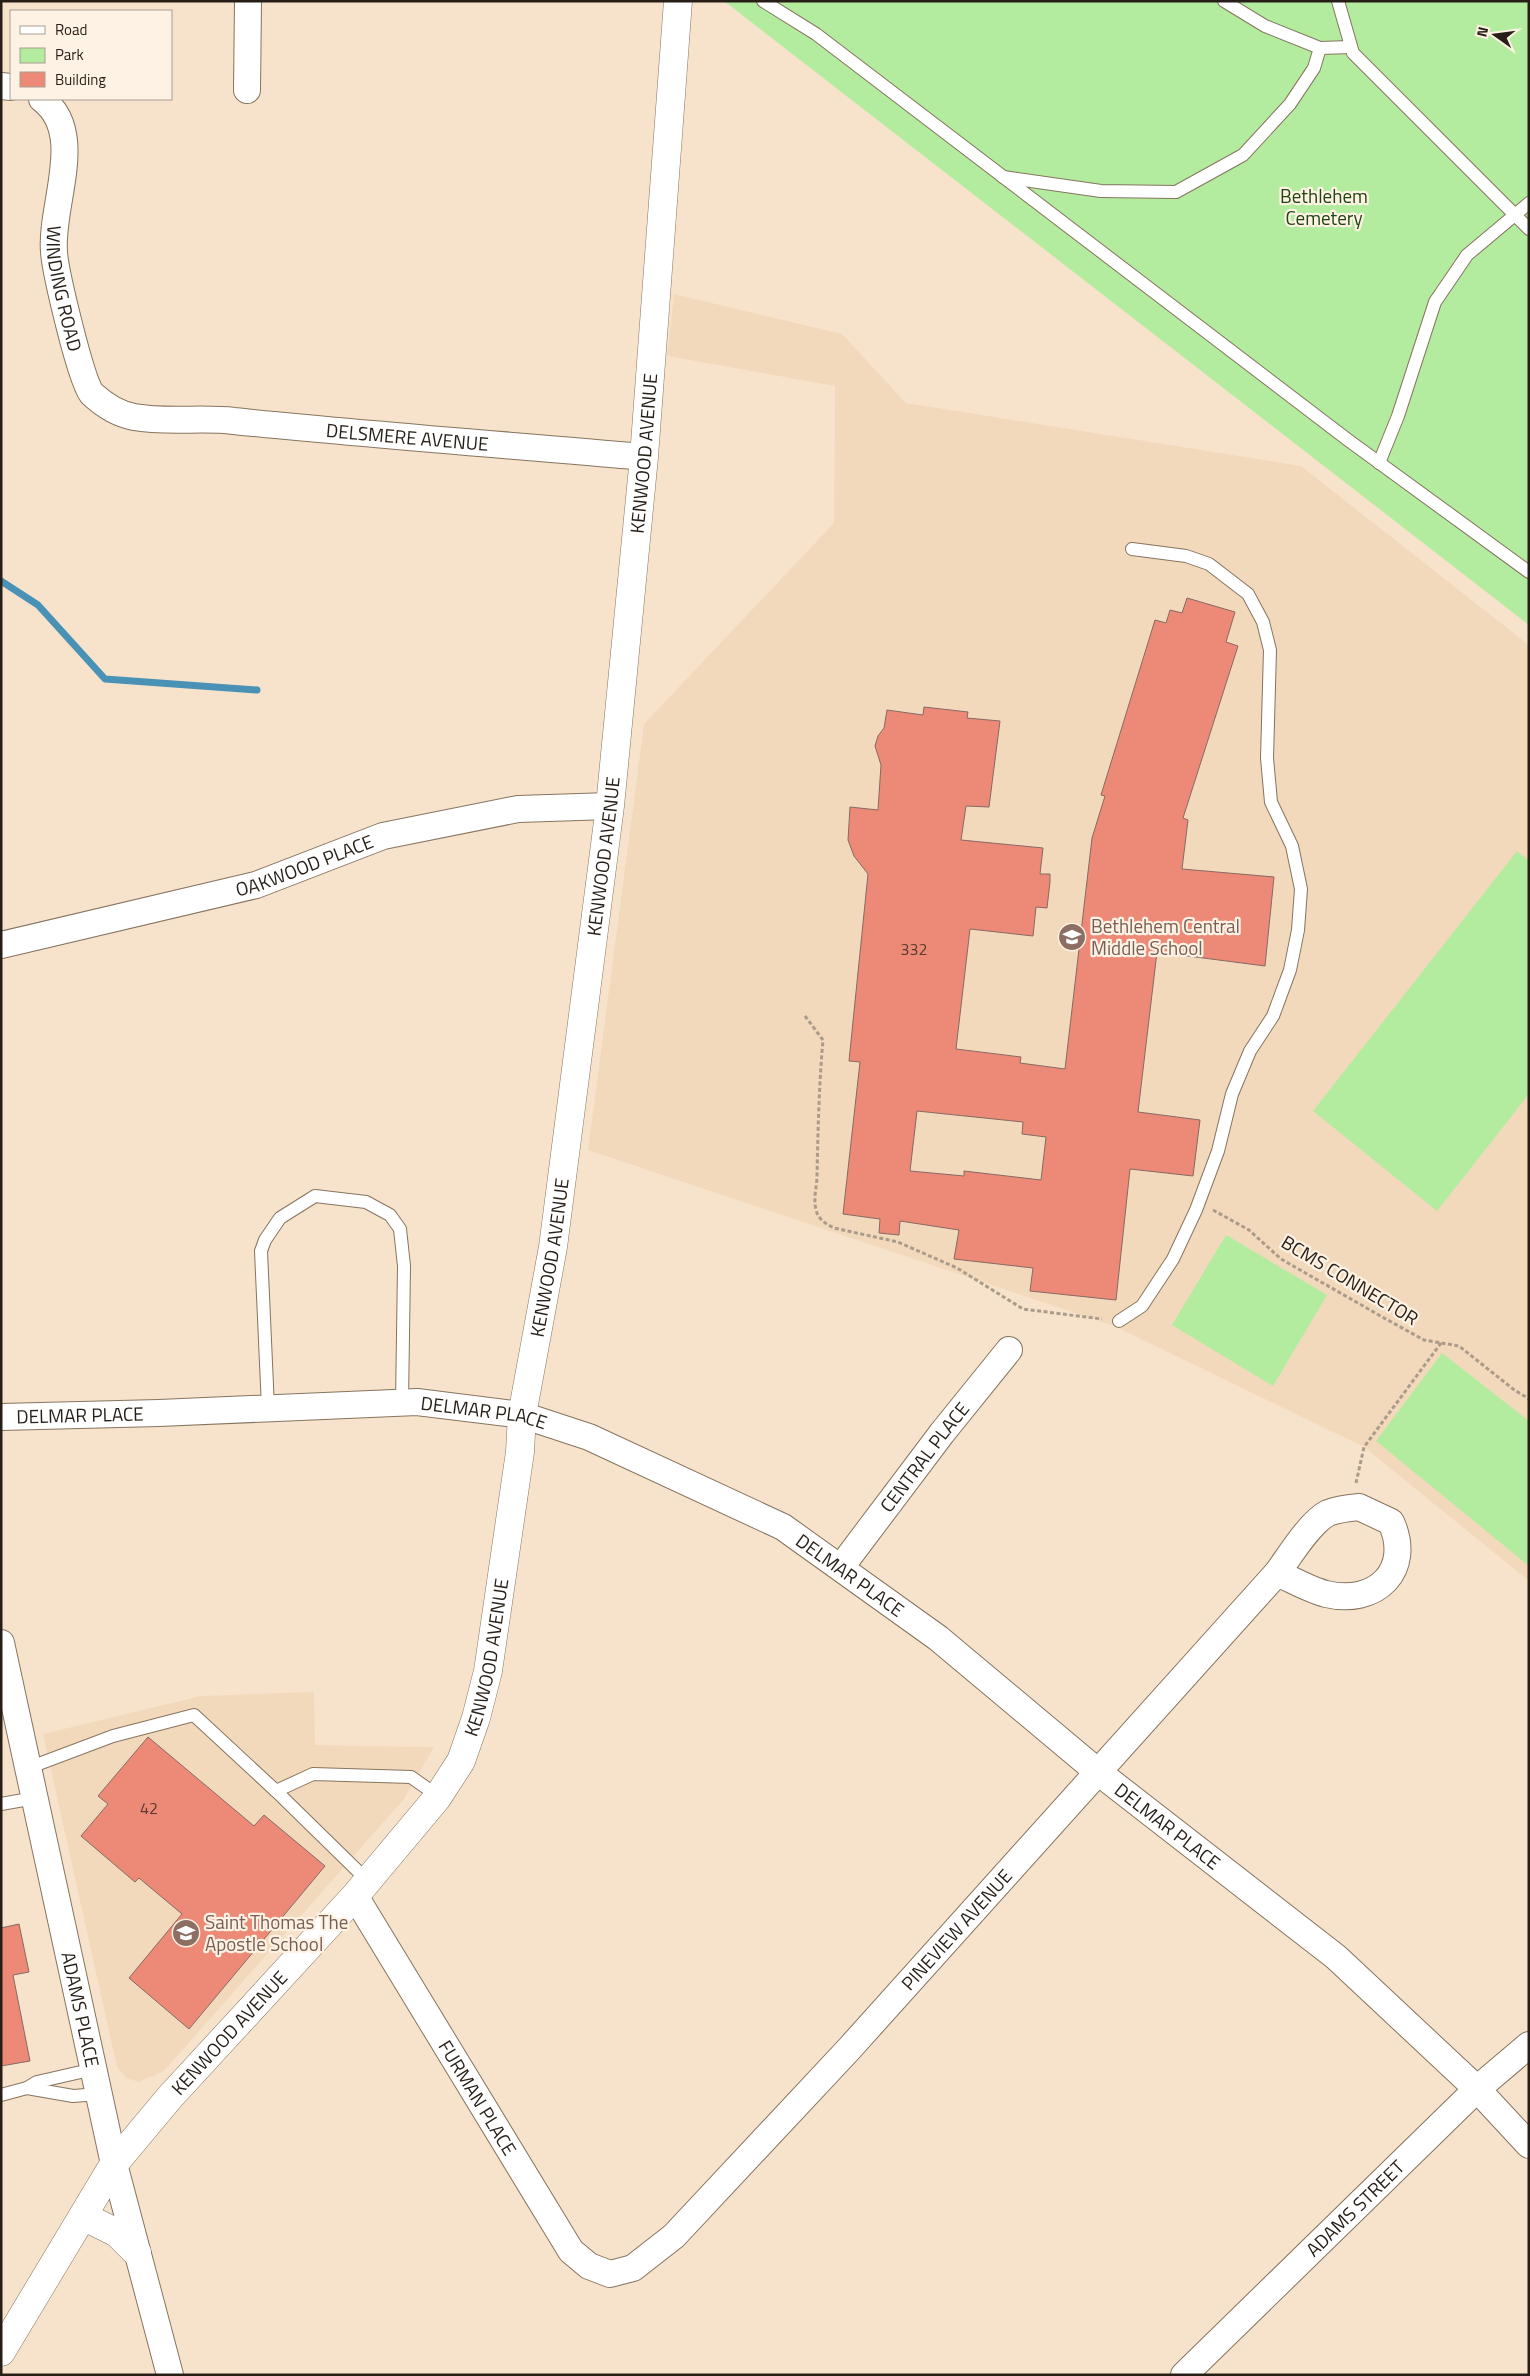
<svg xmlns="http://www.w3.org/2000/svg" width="1530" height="2376" font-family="'Titillium Web',sans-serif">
<rect width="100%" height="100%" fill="#f7e3cc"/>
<g fill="#f2d9bc">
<path d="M674,294L842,334L906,403L1301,466L1529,645V1581L1364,1447L1114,1326L588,1150L644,724L834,523L835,386L667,356Z"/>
<path d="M314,1692L315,1745L434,1747L404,1799L164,2071L139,2082L126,2078L117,2067L43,1734L201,1696Z"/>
</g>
<g fill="#b3ec9f">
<path d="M724,1H1529V625Z"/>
<path d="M1517,851L1529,861V1094L1437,1211L1313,1111Z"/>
<path d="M1226,1235L1327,1295L1273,1386L1172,1325Z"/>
<path d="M1442,1353L1529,1421V1566L1376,1441Z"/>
</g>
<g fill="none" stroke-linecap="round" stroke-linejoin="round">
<path stroke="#4991b5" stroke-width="7" d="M1,581L38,605L105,679L257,690"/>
</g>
<g fill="#ed8a77" stroke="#866963" fill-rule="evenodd">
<path d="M1187,598L1235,612L1226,642L1238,646L1183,818L1188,820L1182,869L1274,877L1265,966L1157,952L1138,1112L1200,1120L1193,1176L1130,1169L1116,1300L1030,1291L1033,1268L954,1259L959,1230L900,1221L899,1235L879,1233L880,1219L843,1214L860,1062L849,1061L868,874L854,856L848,840L850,807L878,810L881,765L875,746L878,736L884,728L887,710L923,715L924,707L968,712L967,718L1000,721L989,807L966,806L961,840L1043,848L1040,874H1050V882L1047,908L1036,907L1033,936L970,929L956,1049L1021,1057L1020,1063L1065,1069L1092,838L1105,796L1101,795L1155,620L1166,623L1170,610L1182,613ZM917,1111L1023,1122L1022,1134L1046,1137L1041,1180L964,1171V1176L910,1171Z"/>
<path d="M148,1737L254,1826L264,1815L325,1866L189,2029L129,1978L182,1914L139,1878L135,1882L81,1836L108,1804L98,1796Z"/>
<path d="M19,1924L29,1972L13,1975L30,2061L1,2066V1928Z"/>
</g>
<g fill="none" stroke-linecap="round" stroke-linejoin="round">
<g stroke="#86745f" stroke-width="14">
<g id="lane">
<path d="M763,1L816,34L1348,440L1529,572"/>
<path d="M1224,1L1265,26L1320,48L1351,47"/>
<path d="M1338,1L1353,53L1529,229"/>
<path d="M1003,177L1101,191L1176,192L1243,155L1290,104L1314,68L1320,48"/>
<path d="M1379,463L1398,416L1435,302L1467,255L1529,203"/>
<path d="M1119,1321L1142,1306L1173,1259L1196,1210L1218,1151L1232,1094L1250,1051L1273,1016L1290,970L1298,930L1301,889L1292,846L1271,802L1267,758L1270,650L1263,622L1248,594L1209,564L1186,556L1132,549"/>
<path d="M268,1408L261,1251L265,1240L280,1218L315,1196L366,1202L390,1215L400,1229L404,1266L402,1403"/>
<path d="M28,1768L113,1736L194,1715L276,1791L368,1881"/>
<path d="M276,1791L313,1774L411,1777L438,1796"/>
<path d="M1,1804L35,1798"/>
<path d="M27,2088L73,2096L99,2094"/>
<path d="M1,2095L27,2088L37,2082L94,2069"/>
</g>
</g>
<g stroke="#86745f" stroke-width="28">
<g id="street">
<path d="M1,86L11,87"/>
<path d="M247,90L248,1"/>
<path id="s1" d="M42,99C87,133 50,204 54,252C55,270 82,386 92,394C104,405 118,414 134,417C167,423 202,417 234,421C371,435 507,445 644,457"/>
<path id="s2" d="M1,945L256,885L383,836L518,809L610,806"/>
<path id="s3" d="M1,1417L159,1413L417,1402L522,1415L589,1437L783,1527L938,1638L1098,1772L1336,1957L1477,2089L1529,2145"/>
<path d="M1359,1507L1391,1522C1413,1570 1376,1606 1326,1594C1310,1590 1293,1580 1277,1573C1289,1557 1310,1522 1328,1513C1338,1509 1348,1508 1359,1507Z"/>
<path id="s4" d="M841,1567L942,1433L1009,1350"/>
<path id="s5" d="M1,1643L114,2164L170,2375"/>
<path id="s6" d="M355,1896L571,2251L589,2266L610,2274L633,2268L674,2236L849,2049L1277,1573"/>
<path id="s7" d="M1184,2375L1477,2089L1529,2045"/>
</g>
</g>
<g stroke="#86745f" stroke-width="29">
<g id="secondary">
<path d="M83,2216L117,2233L137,2253"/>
<path id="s8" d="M1,2352L114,2164L170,2097L355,1896L437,1798L461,1761L476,1718L488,1671L520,1452L522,1415L553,1247L610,806L644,457L678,1"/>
</g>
</g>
<g stroke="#ab9b8a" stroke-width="3" stroke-dasharray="4 2.5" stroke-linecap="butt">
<path d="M805,1016L823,1040C819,1085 818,1130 817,1175C817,1187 813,1198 816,1210C818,1219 826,1224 834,1228L898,1242L957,1268L1023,1309L1102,1319"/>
<path d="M1213,1210L1249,1230L1281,1259L1384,1318L1424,1340L1459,1346L1513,1389L1529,1399"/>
<path d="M1356,1483L1364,1447L1441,1343"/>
</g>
<use href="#lane" stroke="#fff" stroke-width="12"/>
<use href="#street" stroke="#fff" stroke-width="26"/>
<use href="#secondary" stroke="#fff" stroke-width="28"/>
</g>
<defs>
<g id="school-disc" transform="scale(1.4375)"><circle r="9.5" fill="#8d6e63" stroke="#fef2e4"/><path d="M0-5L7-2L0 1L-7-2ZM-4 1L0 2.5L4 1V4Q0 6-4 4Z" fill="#fff"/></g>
</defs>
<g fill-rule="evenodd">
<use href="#school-disc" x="1072" y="937"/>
<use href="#school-disc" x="186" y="1933"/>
</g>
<g text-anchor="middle" stroke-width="4.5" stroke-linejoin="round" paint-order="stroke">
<g font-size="16" fill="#583a2f">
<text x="914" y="955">332</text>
<text x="149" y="1814">42</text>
</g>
<g font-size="19" fill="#1f450e" stroke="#fef2e4">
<text x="1324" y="203">Bethlehem<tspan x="1324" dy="22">Cemetery</tspan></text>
</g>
<g font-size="19" fill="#271f17" stroke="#fef2e4">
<text dy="7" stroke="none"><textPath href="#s1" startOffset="198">WINDING ROAD</textPath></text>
<text dy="7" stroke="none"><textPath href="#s1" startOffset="631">DELSMERE AVENUE</textPath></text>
<text dy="7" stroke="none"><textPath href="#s8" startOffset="2074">KENWOOD AVENUE</textPath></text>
<text dy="7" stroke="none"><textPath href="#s8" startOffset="1669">KENWOOD AVENUE</textPath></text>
<text dy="7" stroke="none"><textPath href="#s2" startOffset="314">OAKWOOD PLACE</textPath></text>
<text dy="7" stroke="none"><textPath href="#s8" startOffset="1264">KENWOOD AVENUE</textPath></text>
<text transform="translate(1350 1280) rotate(31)" y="7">BCMS CONNECTOR</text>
<text dy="7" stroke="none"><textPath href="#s3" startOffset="484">DELMAR PLACE</textPath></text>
<text dy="7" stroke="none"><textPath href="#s3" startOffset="79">DELMAR PLACE</textPath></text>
<text dy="7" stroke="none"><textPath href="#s4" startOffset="138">CENTRAL PLACE</textPath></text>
<text dy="7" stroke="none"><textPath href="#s3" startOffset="889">DELMAR PLACE</textPath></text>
<text dy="7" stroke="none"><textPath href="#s8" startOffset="859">KENWOOD AVENUE</textPath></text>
<text dy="7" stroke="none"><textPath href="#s3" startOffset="1294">DELMAR PLACE</textPath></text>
<text dy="7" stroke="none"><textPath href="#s6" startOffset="954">PINEVIEW AVENUE</textPath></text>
<text dy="7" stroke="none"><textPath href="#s5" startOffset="375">ADAMS PLACE</textPath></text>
<text dy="7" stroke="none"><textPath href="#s8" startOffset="394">KENWOOD AVENUE</textPath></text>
<text dy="7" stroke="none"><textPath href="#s6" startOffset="236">FURMAN PLACE</textPath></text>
<text dy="7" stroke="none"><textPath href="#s7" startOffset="239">ADAMS STREET</textPath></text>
</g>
<g font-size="19" fill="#785e54" stroke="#fef2e4" text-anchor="start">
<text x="1091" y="933">Bethlehem Central<tspan x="1091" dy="22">Middle School</tspan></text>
<text x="205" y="1929">Saint Thomas The<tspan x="205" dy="22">Apostle School</tspan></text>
</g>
</g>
<rect width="1530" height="2376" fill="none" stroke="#271f17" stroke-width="5"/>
<rect x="10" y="10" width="162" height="90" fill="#fef2e4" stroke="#a89e92"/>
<rect x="20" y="26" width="25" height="8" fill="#ffffff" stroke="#a89e92"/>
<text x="55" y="35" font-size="15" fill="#271f17">Road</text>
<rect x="20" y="48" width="25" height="15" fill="#b3ec9f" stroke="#a89e92"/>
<text x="55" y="60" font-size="15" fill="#271f17">Park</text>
<rect x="20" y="72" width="25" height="15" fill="#ed8a77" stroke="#a89e92"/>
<text x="55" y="85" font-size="15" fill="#271f17">Building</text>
<g transform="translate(1495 35) rotate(284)" stroke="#fef2e4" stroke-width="4" paint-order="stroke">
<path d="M0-4L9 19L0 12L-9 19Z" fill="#271f17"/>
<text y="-8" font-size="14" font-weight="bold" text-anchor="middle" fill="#271f17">N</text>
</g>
</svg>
